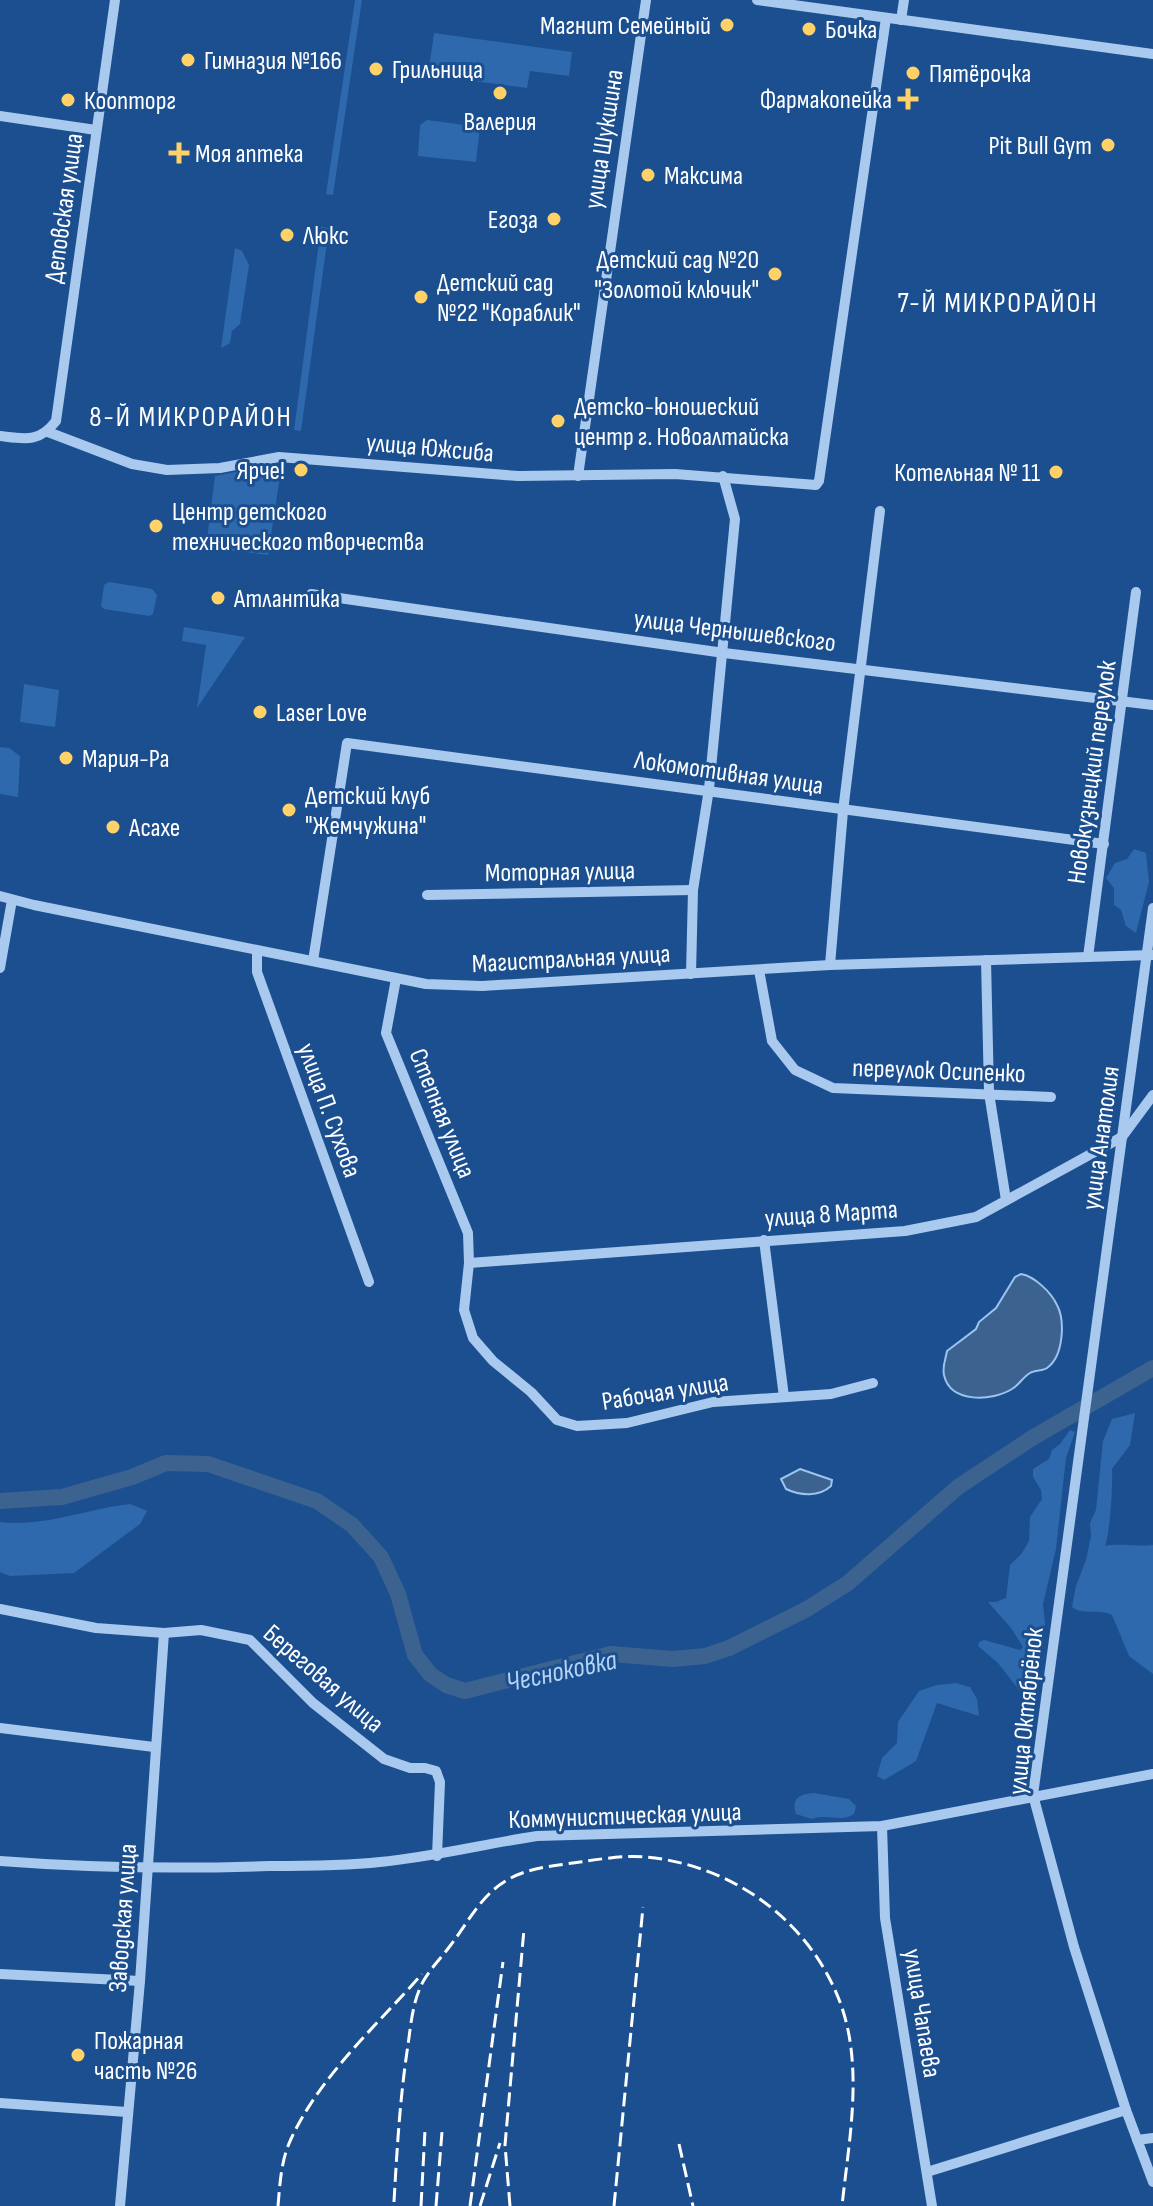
<svg xmlns="http://www.w3.org/2000/svg" width="1153" height="2206" font-family="'Sofia Sans Condensed',sans-serif">
<rect width="100%" height="100%" fill="#1b4f8f"/>
<g fill="#2e69ad">
<path d="M355,0H362L333,195L326,194Z"/>
<path d="M434,33L572,52L569,76L530,71L527,88L428,75Z"/>
<path d="M427,120L480,127L476,162L418,156L420,125Z"/>
<path d="M321,227L329,228L301,431L294,430Z"/>
<path d="M235,248L242,251L249,265L240,324L232,331L230,343L221,348Z"/>
<path d="M282,463L268,555L206,547L215,476Z"/>
<path d="M109,582L152,589L157,595L153,614L149,616L104,609L101,606L104,585Z"/>
<path d="M184,627L245,637L197,708L206,645L182,641Z"/>
<path d="M24,684L59,690L55,727L20,722Z"/>
<path d="M0,747L9,748L20,756L18,797L0,794Z"/>
<path d="M1134,849L1146,853L1149,882L1136,933L1126,926L1121,910L1114,905V888L1106,878L1115,863L1127,859Z"/>
<path d="M1135,1413L1130,1445L1112,1469C1113,1484 1110,1534 1105,1546C1120,1543 1137,1547 1153,1545V1674L1129,1656L1112,1615C1100,1608 1084,1616 1072,1607L1076,1586L1086,1560L1091,1536L1090,1523L1096,1510L1103,1441L1112,1419Z"/>
<path d="M1070,1430L1075,1432L1066,1458L1056,1549L1043,1604L1045,1624L1032,1664L1031,1690L1022,1694L998,1663L978,1646L979,1642L984,1640L1020,1650L1023,1647L1011,1628L988,1602H996L1006,1598L1010,1565L1022,1553L1029,1541L1030,1517L1042,1499L1041,1490L1033,1477V1469L1049,1459L1052,1450L1060,1444Z"/>
<path d="M130,1504L147,1511L140,1524L74,1573L10,1576L0,1572V1522C46,1527 86,1509 130,1504Z"/>
<path d="M956,1683L970,1687L977,1699L979,1716L937,1703L916,1761L884,1780L877,1776L882,1758L897,1743L898,1722L919,1691L937,1685Z"/>
<path d="M814,1793L849,1799L856,1806L854,1814C841,1823 826,1813 812,1819L796,1814C791,1799 799,1794 814,1793Z"/>
</g>
<g fill="#3c6290" stroke="#9cc4f0" stroke-width="2">
<path d="M1021,1274C1034,1276 1051,1292 1057,1305C1065,1320 1064,1356 1047,1368C1043,1371 1035,1370 1030,1373C1023,1377 1019,1385 1012,1389C993,1401 950,1404 944,1375C942,1367 946,1358 947,1351L976,1329L979,1322L996,1308L1015,1277Z"/>
<path d="M800,1469L832,1480L831,1486C819,1497 801,1496 786,1489L781,1479Z"/>
</g>
<g fill="none" stroke-linecap="round" stroke-linejoin="round">
<path stroke="#3c6290" stroke-width="16" d="M0,1501L62,1497L132,1477L166,1463L208,1464L317,1501L352,1525L381,1557L398,1594L415,1655L430,1674L446,1685L465,1691L611,1654L673,1659L705,1656L729,1648L807,1609L848,1583L958,1487L1032,1438L1153,1368"/>
<g stroke="#a9c9ee" stroke-width="10">
<path d="M757,0L1153,54"/>
<path d="M901,20L904,0"/>
<path d="M0,116L96,130"/>
<path d="M48,432L132,464L167,470L220,468L279,457L518,476L675,474L816,485L819,481L886,18"/>
<path d="M0,436C25,439 39,443 56,421L115,0"/>
<path d="M578,476L646,0"/>
<path d="M311,594L724,653L1153,705"/>
<path d="M427,895L693,890"/>
<path d="M0,896L34,905L426,984L482,986L830,965L1152,955"/>
<path d="M1153,908L1033,1795L1074,1947L1126,2110L1153,2182"/>
<path d="M257,951V972L369,1282"/>
<path d="M1088,957L1136,592"/>
<path d="M986,960L989,1093L1006,1200"/>
<path d="M313,961L347,743C600,775 852,812 1104,844"/>
<path d="M830,965L843,811L880,511"/>
<path d="M0,968L12,900"/>
<path d="M759,970L772,1041L795,1070L833,1088L1051,1097"/>
<path d="M691,974L693,890L709,789L735,519L723,476"/>
<path d="M396,979L386,1033L468,1233L469,1263L464,1310L473,1338L493,1361L531,1392L557,1420L577,1426L627,1423L713,1402L831,1394L873,1383"/>
<path d="M764,1240L784,1397"/>
<path d="M469,1263L905,1231L976,1217L1122,1137L1153,1095"/>
<path d="M0,1609L96,1628L164,1633L201,1630L250,1640L313,1703L384,1759L410,1768H425L436,1771L440,1782L437,1856"/>
<path d="M0,1728L154,1747"/>
<path d="M882,1826L885,1918L932,2206"/>
<path d="M0,1861C90,1868 180,1869 269,1866C306,1866 343,1866 380,1862C433,1857 484,1844 537,1836L882,1826L1153,1774"/>
<path d="M0,1974L140,1981"/>
<path d="M0,2103L127,2112"/>
<path d="M1137,2140L1153,2138"/>
<path d="M927,2172L1126,2110"/>
<path d="M120,2206L140,1981L164,1633"/>
</g>
<g stroke="#fff" stroke-width="3" stroke-dasharray="14 6" stroke-linecap="butt">
<path d="M679,2144L693,2206"/>
<path d="M394,2202C397,2149 400,2097 408,2045C411,2023 413,1999 424,1980C431,1968 441,1958 450,1946C467,1924 480,1897 504,1882C527,1867 554,1866 580,1862C601,1859 625,1855 646,1857C732,1865 809,1920 840,2002C864,2067 849,2139 842,2206"/>
<path d="M278,2206C280,2183 281,2160 291,2139C320,2076 377,2025 422,1974"/>
<path d="M421,2206L425,2130"/>
<path d="M436,2206L442,2132"/>
<path d="M470,2206L503,1962"/>
<path d="M480,2206L500,2143"/>
<path d="M510,2206L505,2145L524,1929"/>
<path d="M614,2206L643,1907"/>
</g>
</g>
<g fill="#ffd166" stroke="#1b4f8f" stroke-width="3">
<circle cx="727" cy="25" r="8"/>
<circle cx="809" cy="29" r="8"/>
<circle cx="188" cy="60" r="8"/>
<circle cx="376" cy="69" r="8"/>
<circle cx="913" cy="73" r="8"/>
<circle cx="500" cy="93" r="8"/>
<path d="M904 87h8v8h8v8h-8v8h-8v-8h-8v-8h8z"/>
<circle cx="68" cy="100" r="8"/>
<circle cx="1108" cy="145" r="8"/>
<path d="M175 141h8v8h8v8h-8v8h-8v-8h-8v-8h8z"/>
<circle cx="648" cy="175" r="8"/>
<circle cx="554" cy="219" r="8"/>
<circle cx="287" cy="235" r="8"/>
<circle cx="775" cy="274" r="8"/>
<circle cx="421" cy="297" r="8"/>
<circle cx="558" cy="421" r="8"/>
<circle cx="301" cy="470" r="8"/>
<circle cx="1056" cy="472" r="8"/>
<circle cx="156" cy="526" r="8"/>
<circle cx="218" cy="598" r="8"/>
<circle cx="260" cy="712" r="8"/>
<circle cx="66" cy="758" r="8"/>
<circle cx="289" cy="810" r="8"/>
<circle cx="113" cy="827" r="8"/>
<circle cx="78" cy="2055" r="8"/>
</g>
<g text-anchor="middle" stroke-width="6" stroke-linejoin="round" paint-order="stroke">
<g font-size="26" fill="#fff" stroke="#1b4f8f" text-anchor="start">
<text x="711" y="34" text-anchor="end">Магнит Семейный</text>
<text x="825" y="38">Бочка</text>
<text x="204" y="69">Гимназия №166</text>
<text x="392" y="78">Грильница</text>
<text x="929" y="82">Пятёрочка</text>
<text x="892" y="108" text-anchor="end">Фармакопейка</text>
<text x="84" y="109">Коопторг</text>
<text x="500" y="130" text-anchor="middle">Валерия</text>
<text x="1092" y="154" text-anchor="end">Pit Bull Gym</text>
<text x="195" y="162">Моя аптека</text>
<text x="664" y="184">Максима</text>
<text x="538" y="228" text-anchor="end">Егоза</text>
<text x="303" y="244">Люкс</text>
<text x="759" y="268" text-anchor="end">Детский сад №20<tspan x="759" dy="30">"Золотой ключик"</tspan></text>
<text x="437" y="291">Детский сад<tspan x="437" dy="30">№22 "Кораблик"</tspan></text>
<text x="574" y="415">Детско-юношеский<tspan x="574" dy="30">центр г. Новоалтайска</tspan></text>
<text x="285" y="479" text-anchor="end">Ярче!</text>
<text x="1040" y="481" text-anchor="end">Котельная № 11</text>
<text x="172" y="520">Центр детского<tspan x="172" dy="30">технического творчества</tspan></text>
<text x="234" y="607">Атлантика</text>
<text x="276" y="721">Laser Love</text>
<text x="82" y="767">Мария-Ра</text>
<text x="305" y="804">Детский клуб<tspan x="305" dy="30">"Жемчужина"</tspan></text>
<text x="129" y="836">Асахе</text>
<text x="94" y="2049">Пожарная<tspan x="94" dy="30">часть №26</tspan></text>
</g>
<g font-size="26" fill="#fff" stroke="#1b4f8f">
<text transform="translate(603 139) rotate(-81)" y="9">улица Шукшина</text>
<text transform="translate(63 208) rotate(-82)" y="9">Деповская улица</text>
<text transform="translate(430 447) rotate(5)" y="9">улица Южсиба</text>
<text transform="translate(735 630) rotate(7)" y="9">улица Чернышевского</text>
<text transform="translate(729 772) rotate(8)" y="9">Локомотивная улица</text>
<text transform="translate(1091 772) rotate(-82)" y="9">Новокузнецкий переулок</text>
<text transform="translate(560 871) rotate(-1)" y="9">Моторная улица</text>
<text transform="translate(571 958) rotate(-3)" y="9">Магистральная улица</text>
<text transform="translate(939 1070) rotate(2)" y="9">переулок Осипенко</text>
<text transform="translate(330 1110) rotate(70)" y="9">улица П. Сухова</text>
<text transform="translate(443 1113) rotate(68)" y="9">Степная улица</text>
<text transform="translate(1100 1138) rotate(-82)" y="9">улица Анатолия</text>
<text transform="translate(831 1213) rotate(-4)" y="9">улица 8 Марта</text>
<text transform="translate(665 1391) rotate(-9)" y="9">Рабочая улица</text>
<text transform="translate(324 1678) rotate(41)" y="9">Береговая улица</text>
<text transform="translate(1025 1711) rotate(-84)" y="9">улица Октябрёнок</text>
<text transform="translate(625 1815) rotate(-2)" y="9">Коммунистическая улица</text>
<text transform="translate(122 1918) rotate(-86)" y="9">Заводская улица</text>
<text transform="translate(923 2013) rotate(81)" y="9">улица Чапаева</text>
</g>
<g font-size="28" letter-spacing="2" fill="#fff" stroke="#1b4f8f">
<text x="998" y="312">7-Й МИКРОРАЙОН</text>
<text x="191" y="426">8-Й МИКРОРАЙОН</text>
</g>
<g font-size="28" font-style="italic" fill="#b5d3f5" stroke="#1b4f8f">
<text transform="translate(561 1670) rotate(-12)" y="10">Чесноковка</text>
</g>
</g>
</svg>
